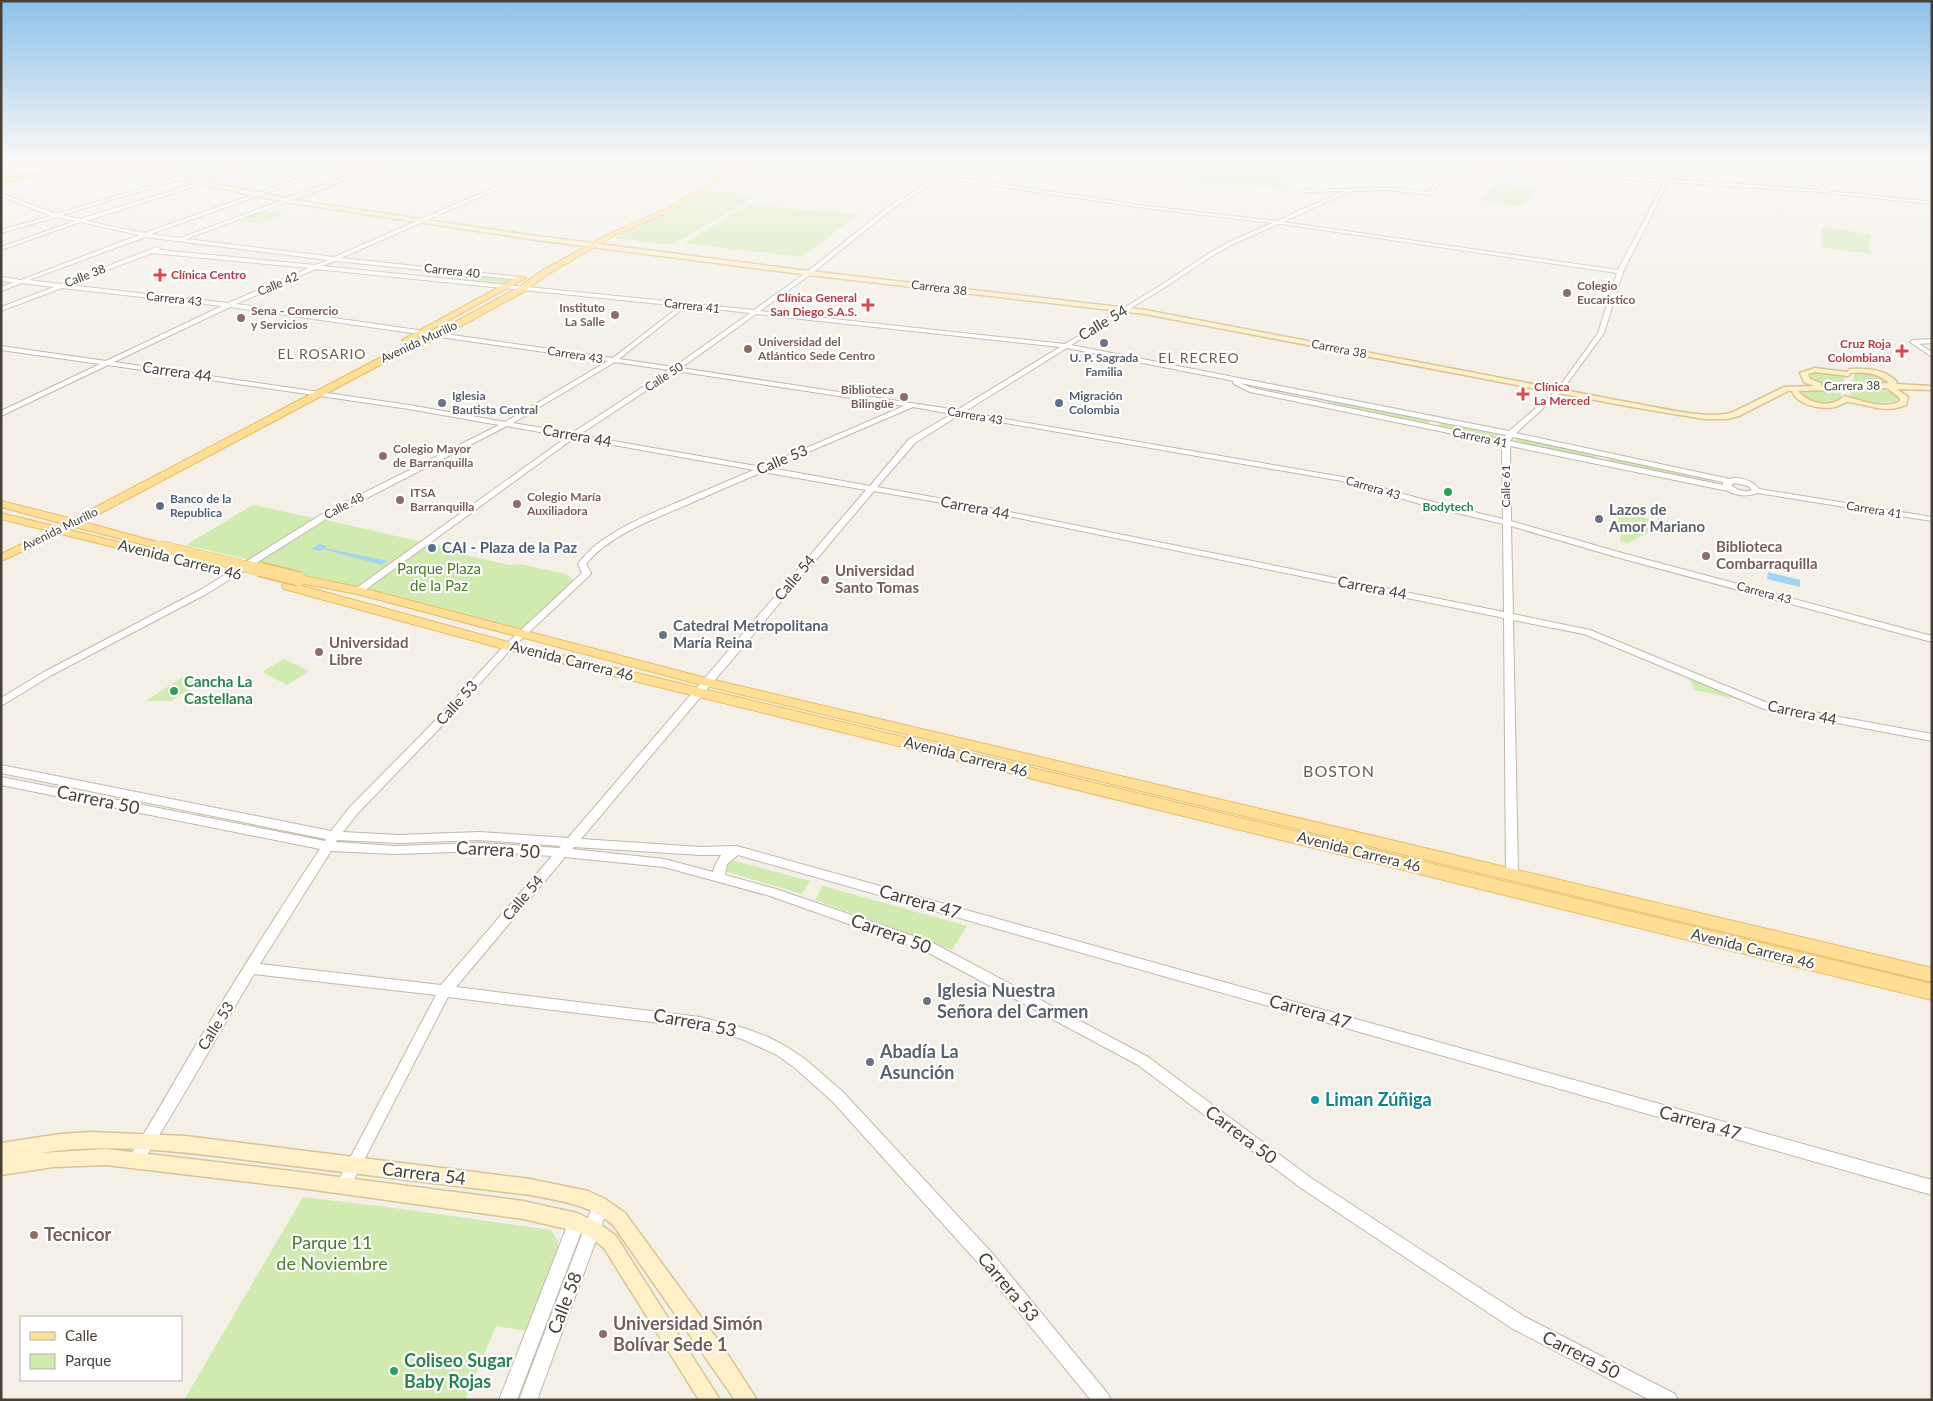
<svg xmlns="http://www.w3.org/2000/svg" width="1933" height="1401" font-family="Lato,sans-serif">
<rect width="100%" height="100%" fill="#f4f0e8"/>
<g fill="#d1eaaf">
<path d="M973,161H1010L1013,165L1012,169L1020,171L1015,169L1012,161H1278L1288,189L1210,184L1091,167L1013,173Z"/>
<path d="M1642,161L1684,164L1709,182L1665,179Z"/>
<path d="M1498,182L1539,189L1522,207L1480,201Z"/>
<path d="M707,190L757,195L672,245L613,238L674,209Z"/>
<path d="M749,204L857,215L802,257L684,243Z"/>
<path d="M263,211L285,214L260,224L238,221Z"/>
<path d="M1822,227L1870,234V254L1821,247Z"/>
<path d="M459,272L514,279L504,285L446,279Z"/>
<path d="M1830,372L1845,378L1843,384C1832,386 1818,387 1810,378L1812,373Z"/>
<path d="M1855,373L1873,374L1886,382L1884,385L1852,384Z"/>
<path d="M1842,390L1840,400C1828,405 1812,405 1802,394L1805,391Z"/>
<path d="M1851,390C1866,390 1888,386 1899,398L1898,400C1881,405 1866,402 1850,398Z"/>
<path d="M1332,400L1428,420L1430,422L1426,424L1328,403Z"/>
<path d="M1440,423L1501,435L1502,437L1497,439L1441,428L1438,426Z"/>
<path d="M1520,438L1592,453L1597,456L1596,459L1515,442L1516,439Z"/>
<path d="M1610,458L1710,479L1714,482L1613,462L1609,461Z"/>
<path d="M253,505L314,518L249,560L186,545Z"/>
<path d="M1617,511L1667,523L1628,543L1621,542Z"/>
<path d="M322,519L422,542L362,585L355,586L254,564Z"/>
<path d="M431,543L461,550L464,555L510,565L520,564L566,574L574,581L517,633L370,592L367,588L424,545Z"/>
<path d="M284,659L309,671L287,685L262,672Z"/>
<path d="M187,674L202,681L171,701H146Z"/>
<path d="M1687,676L1745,701L1695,690Z"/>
<path d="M732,860L810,881L802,894L724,871Z"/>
<path d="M823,886L967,926L952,950L815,900Z"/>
<path d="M303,1197L402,1209L551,1230L558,1241V1255L528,1331L496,1326L465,1400H184Z"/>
<path d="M569,1259L575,1260L521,1400H514Z"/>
</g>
<g fill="#a2d4f3">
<path d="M319,544L327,546L325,548L388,561L382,565L323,549L320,551L311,549Z"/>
<path d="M1768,572L1800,580V587L1767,579Z"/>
</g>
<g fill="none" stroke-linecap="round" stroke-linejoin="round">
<g stroke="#c0b8aa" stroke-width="2">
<g id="tertiary">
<path d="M268,161H275L86,221L144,233L349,161H355L151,234L180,238L286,199L288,201L186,239L334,257L555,161H561L341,258L520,277L523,279L522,280L335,261L322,266L754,310L807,272L888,207L936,178L808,161H821L940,176L964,161H969L945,176L1146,206L1277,221L1343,191L1302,192L1300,190L1390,188L1429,192L1436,181L1456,173L1537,171L1660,179L1639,161H1644L1666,179L1822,190L1777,161H1782L1829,191L1932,202V204L1819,192L1668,182L1623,272L1604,333L1561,392L1516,433L1730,479C1740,476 1753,481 1759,489L1932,517V521L1758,493C1747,497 1738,496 1728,491L1510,446L1511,521L1622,553L1932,636V642L1616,557L1511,526L1513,614L1590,630L1770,704L1932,734V741L1764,709L1584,634L1513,620L1518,874L1516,877L1512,879L1508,877L1506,874L1504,618L960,506L874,491L581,839L701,847L736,846L748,849L1932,1180V1195L738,855L727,864L725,875L776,889L933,943L1148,1057L1311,1178L1444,1265L1525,1317L1675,1394L1678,1400H1650L1513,1329L1301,1188L1138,1065L925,951L770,896L664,867L565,857L456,987L700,1017L744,1028L768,1037L787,1047L805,1059L843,1092L992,1253L1108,1394L1111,1400H1091L980,1265L833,1102L795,1068L777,1055L742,1039L700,1028L448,997L348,1191L343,1193L338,1191L335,1186L338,1181L436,995L254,974C216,1038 180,1103 140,1166L135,1168L130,1166L128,1161L130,1156C153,1120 174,1082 196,1045C236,979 277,913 320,849L1,785V777L325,841L326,839L1,773V765L331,831L349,808L430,726L504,646L582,573L578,564C600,533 648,515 683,500C707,490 730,480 754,470L574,438L361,593H355L354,591L355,589L567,437L507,426L328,518L208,593L50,676L1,706V698L44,672L202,589L322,514L499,425L409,409L108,365L1,416V411L100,364L1,350V346L106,361L222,306L62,288L1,311V307L54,287L22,283L1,291V287L14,282L1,281V277L21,280L139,235L80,222L1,250V247L75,221L57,217L1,233V230L51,216L1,196V193L56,214L177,178L181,179L62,215L80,219ZM1537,173L1664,182L1618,270L1283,222L1350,191L1390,190L1430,195L1440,183L1457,175ZM942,178L1146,208L1272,223L1227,243L1208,254L1163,284L1065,344L760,311L811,274L892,209ZM1278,224H1282L1617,273L1598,333L1557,390L1509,431L1071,345L1167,286L1212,256L1231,245ZM145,237L328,260L315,265L159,250L160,249L157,247L61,284L29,280ZM152,253L309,268L228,303L68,285ZM316,269L680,306L613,358L236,304ZM686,306L750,313L674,367L619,359ZM230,307L608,361L505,422L409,405L114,362ZM756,314L1060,347L957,410L681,368ZM1067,348L1234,381L1233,383L1234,384L1250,392L1502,444L1503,519L1425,500L1343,477L964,412ZM615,362L669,370L572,433L513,423ZM676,371L904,406L762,467L579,435ZM1240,383L1506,435L1504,440L1252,388ZM913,407L952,414L909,439L870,486L771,468ZM959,415L1342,481L1420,504L1503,524L1504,612L960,502L877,487L915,443ZM1513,437L1723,482V485L1510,441ZM763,472L866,490L568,838L479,832L399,835L343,832L357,814L438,730L510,650L590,575L591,573L586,564C609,535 656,518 689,504C713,493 738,482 763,472ZM1735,483L1748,486L1752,490C1744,493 1737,490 1731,485ZM337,840L399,843L479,840L561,846L559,848L481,843L395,846L336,842ZM574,847L701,855H721L715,865L713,872L664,859L572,849ZM331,851L395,854L481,851L552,856L441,985L260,964Z"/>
<path d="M1929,161H1932V181L1930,180Z"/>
<path d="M1932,339V343L1919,344L1932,352V357L1910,342L1913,340Z"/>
<path d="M601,1197L606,1200L609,1205L537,1400H519L593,1205L596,1200Z"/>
<path d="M577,1214L583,1216L585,1222L517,1400H499L571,1216Z"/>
</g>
</g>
<g stroke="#d6c496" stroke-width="3">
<g id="secondary">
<path d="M88,161H98L286,198L388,161H395L293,200L529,235L809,271L1145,310L1632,403C1659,407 1708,421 1733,412L1784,387L1814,386L1804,382L1800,373L1815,368L1847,372L1850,369C1867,368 1885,369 1897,382L1896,384L1932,386V390L1897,389L1908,397L1906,405C1883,414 1871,405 1849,402C1845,401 1840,406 1835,407C1821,410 1797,405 1792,391H1788L1739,416L1727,419H1704L1632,407L1145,314L809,275L529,239L286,202ZM1815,372L1848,376L1851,373C1865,372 1879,373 1889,383L1821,386V383L1810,379L1808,374ZM1887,388L1900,398L1899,402C1881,409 1863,401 1845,396C1841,398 1840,400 1835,402C1823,407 1806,401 1798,391Z"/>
<path d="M91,1132L185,1136L530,1179L588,1191L605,1199L625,1213L723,1347L757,1400H735L613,1225C589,1204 561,1201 530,1195C446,1185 362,1174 278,1164C200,1154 119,1141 40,1153L106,1149L308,1173L523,1201L577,1213L599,1223L616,1236L720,1400H699L604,1248L587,1235L576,1231L523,1219L308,1189L106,1165L53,1167L1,1175V1143L60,1134Z"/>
</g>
</g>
<g stroke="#e7bc62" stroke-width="2">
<g id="primary">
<path d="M748,161H755L668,212L615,235L547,275L525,291L443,336L395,357L84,522L164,544L166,546L164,548L160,549L75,527L70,530L154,551L156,553L154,555L150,556L61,534L1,561V554L49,531L1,519V513L58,527L64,524L1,507V501L73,519L389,353L437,332L519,287L541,271L611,233L664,210Z"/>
<path d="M519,276L526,278L409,342L402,340Z"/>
<path d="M299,575L362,588L702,677L1932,968V982L702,685L357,594L295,582L293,579Z"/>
<path d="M288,582L512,643L1932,984V1000L504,649L284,589L282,586L284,583Z"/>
</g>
</g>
<g stroke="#e29e34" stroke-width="2">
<path id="trunk" d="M86,161H98L1,183V179Z"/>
</g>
<use href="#tertiary" fill="#fff" fill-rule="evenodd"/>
<use href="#secondary" fill="#fff0c7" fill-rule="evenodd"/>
<use href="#primary" fill="#ffdf96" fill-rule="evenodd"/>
<use href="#trunk" fill="#ffd47f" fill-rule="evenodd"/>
<g stroke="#e7bc62" stroke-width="12" stroke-linecap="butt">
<path id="primary-bridge-far1" d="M160,546L264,571"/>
</g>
<g stroke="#e7bc62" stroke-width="16" stroke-linecap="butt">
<path id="primary-bridge" d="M259,569L299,579"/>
</g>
<use href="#primary-bridge-far1" stroke="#ffdf96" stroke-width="11"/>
<use href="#primary-bridge" stroke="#ffdf96" stroke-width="13"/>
</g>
<linearGradient id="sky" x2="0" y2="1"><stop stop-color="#8cc1ec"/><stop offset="0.45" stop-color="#faf8f5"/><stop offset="1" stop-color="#faf8f5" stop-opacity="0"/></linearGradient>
<rect width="1933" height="357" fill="url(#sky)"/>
<g fill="#e0444e" stroke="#fff" stroke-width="2">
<path d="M157.5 267.5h5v5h5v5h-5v5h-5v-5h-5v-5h5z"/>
<path d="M865.5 297.5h5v5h5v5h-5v5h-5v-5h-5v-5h5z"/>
<path d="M1899.5 343.5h5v5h5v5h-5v5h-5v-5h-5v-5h5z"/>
<path d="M1520.5 386.5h5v5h5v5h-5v5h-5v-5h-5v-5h5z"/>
</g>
<g fill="#8d6e63" stroke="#fff" stroke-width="2">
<circle cx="1567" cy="293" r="5"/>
<circle cx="615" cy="315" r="5"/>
<circle cx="241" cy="318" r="5"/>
<circle cx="748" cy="349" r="5"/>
<circle cx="904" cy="397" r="5"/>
<circle cx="383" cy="456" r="5"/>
<circle cx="400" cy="500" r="5"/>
<circle cx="517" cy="504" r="5"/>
<circle cx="1706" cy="556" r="5"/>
<circle cx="825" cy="580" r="5"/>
<circle cx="319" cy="652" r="5"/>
<circle cx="34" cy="1235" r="5"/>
<circle cx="603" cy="1334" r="5"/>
</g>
<g fill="#6b7280" stroke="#fff" stroke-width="2">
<circle cx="1104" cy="343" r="5"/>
<circle cx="442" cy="403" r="5"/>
<circle cx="1599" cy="519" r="5"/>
<circle cx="663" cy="635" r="5"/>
<circle cx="927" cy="1001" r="5"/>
<circle cx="870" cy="1062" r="5"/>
</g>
<g fill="#5c6f8a" stroke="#fff" stroke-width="2">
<circle cx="1059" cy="403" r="5"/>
<circle cx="160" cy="506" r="5"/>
<circle cx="432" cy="548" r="5"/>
</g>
<g fill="#2e9e5b" stroke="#fff" stroke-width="2">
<circle cx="1448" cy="492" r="5"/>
<circle cx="174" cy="691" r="5"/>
<circle cx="394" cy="1371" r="5"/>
</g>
<circle fill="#0f9aa8" stroke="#fff" stroke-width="2" cx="1315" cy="1100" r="5"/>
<g text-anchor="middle" stroke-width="4.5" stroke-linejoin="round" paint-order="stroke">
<g font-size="12" fill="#484036" stroke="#fff">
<text transform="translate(452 271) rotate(6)" y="4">Carrera 40</text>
<text transform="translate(85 276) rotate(-21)" y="4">Calle 38</text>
<text transform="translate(278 284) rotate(-23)" y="4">Calle 42</text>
<text transform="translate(939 288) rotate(7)" y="4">Carrera 38</text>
<text transform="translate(174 299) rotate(6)" y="4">Carrera 43</text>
<text transform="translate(692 306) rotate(6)" y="4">Carrera 41</text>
<text transform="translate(419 342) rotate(-25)" y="4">Avenida Murillo</text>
<text transform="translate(1339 349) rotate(11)" y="4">Carrera 38</text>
<text transform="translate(575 355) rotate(9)" y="4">Carrera 43</text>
<text transform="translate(664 377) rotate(-33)" y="4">Calle 50</text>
<text transform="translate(1852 386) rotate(-1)" y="4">Carrera 38</text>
<text transform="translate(975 416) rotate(10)" y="4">Carrera 43</text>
<text transform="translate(1480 438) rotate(12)" y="4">Carrera 41</text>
<text transform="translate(1506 486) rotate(-90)" y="4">Calle 61</text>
<text transform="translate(1373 488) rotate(16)" y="4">Carrera 43</text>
<text transform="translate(344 506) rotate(-28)" y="4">Calle 48</text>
<text transform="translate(1874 510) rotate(9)" y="4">Carrera 41</text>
<text transform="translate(60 529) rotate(-26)" y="4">Avenida Murillo</text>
<text transform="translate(1764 593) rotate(15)" y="4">Carrera 43</text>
</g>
<g font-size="12" font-weight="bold" fill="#be3a42" stroke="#fff" text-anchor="start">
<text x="171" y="279">Clínica Centro</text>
<text x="857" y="302" text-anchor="end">Clínica General<tspan x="857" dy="14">San Diego S.A.S.</tspan></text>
<text x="1891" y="348" text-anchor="end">Cruz Roja<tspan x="1891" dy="14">Colombiana</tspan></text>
<text x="1534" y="391">Clínica<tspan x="1534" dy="14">La Merced</tspan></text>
</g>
<g font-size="12" font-weight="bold" fill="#785e54" stroke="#fff" text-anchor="start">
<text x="1577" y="290">Colegio<tspan x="1577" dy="14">Eucaristico</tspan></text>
<text x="605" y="312" text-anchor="end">Instituto<tspan x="605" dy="14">La Salle</tspan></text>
<text x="251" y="315">Sena - Comercio<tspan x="251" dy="14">y Servicios</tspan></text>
<text x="758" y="346">Universidad del<tspan x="758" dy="14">Atlántico Sede Centro</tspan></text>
<text x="894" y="394" text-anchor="end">Biblioteca<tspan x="894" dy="14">Bilingüe</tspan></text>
<text x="393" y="453">Colegio Mayor<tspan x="393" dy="14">de Barranquilla</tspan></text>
<text x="410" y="497">ITSA<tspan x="410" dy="14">Barranquilla</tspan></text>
<text x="527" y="501">Colegio María<tspan x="527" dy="14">Auxiliadora</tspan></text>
</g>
<g font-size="12" font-weight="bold" fill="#5b616d" stroke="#fff">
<text x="1104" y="362">U. P. Sagrada<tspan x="1104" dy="14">Familia</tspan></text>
<text x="452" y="400" text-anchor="start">Iglesia<tspan x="452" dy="14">Bautista Central</tspan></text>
</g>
<g font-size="12" font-weight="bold" fill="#4e5e75" stroke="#fff" text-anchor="start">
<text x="1069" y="400">Migración<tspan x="1069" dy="14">Colombia</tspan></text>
<text x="170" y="503">Banco de la<tspan x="170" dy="14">Republica</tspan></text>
</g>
<g font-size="12" font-weight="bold" fill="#27864d" stroke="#fff">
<text x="1448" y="511">Bodytech</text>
</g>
<g font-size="14" letter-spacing="1" fill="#6b5e4d" stroke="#fff">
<text x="322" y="359">EL ROSARIO</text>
<text x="1199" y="363">EL RECREO</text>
</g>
<g font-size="15" fill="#484036" stroke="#fff">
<text transform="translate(1103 323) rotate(-31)" y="5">Calle 54</text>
<text transform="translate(177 372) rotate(8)" y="5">Carrera 44</text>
<text transform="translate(577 436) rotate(10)" y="5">Carrera 44</text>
<text transform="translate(782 460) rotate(-23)" y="5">Calle 53</text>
<text transform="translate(975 508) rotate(11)" y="5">Carrera 44</text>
<text transform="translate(180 560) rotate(14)" y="5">Avenida Carrera 46</text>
<text transform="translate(795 578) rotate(-50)" y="5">Calle 54</text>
<text transform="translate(1372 588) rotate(11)" y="5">Carrera 44</text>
<text transform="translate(572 661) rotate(14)" y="5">Avenida Carrera 46</text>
<text transform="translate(457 703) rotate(-48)" y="5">Calle 53</text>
<text transform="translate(1802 713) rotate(12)" y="5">Carrera 44</text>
<text transform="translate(966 757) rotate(14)" y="5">Avenida Carrera 46</text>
<text transform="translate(1359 852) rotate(14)" y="5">Avenida Carrera 46</text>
<text transform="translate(523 898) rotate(-50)" y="5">Calle 54</text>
<text transform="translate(1753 949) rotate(14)" y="5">Avenida Carrera 46</text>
<text transform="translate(216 1026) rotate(-58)" y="5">Calle 53</text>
</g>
<g font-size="15" font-weight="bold" fill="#5b616d" stroke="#fff" text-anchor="start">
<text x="1609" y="515">Lazos de<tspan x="1609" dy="17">Amor Mariano</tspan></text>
<text x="673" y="631">Catedral Metropolitana<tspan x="673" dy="17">María Reina</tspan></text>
</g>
<g font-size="15" font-weight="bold" fill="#785e54" stroke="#fff" text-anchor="start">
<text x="1716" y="552">Biblioteca<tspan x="1716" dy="17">Combarraquilla</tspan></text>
<text x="835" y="576">Universidad<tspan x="835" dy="17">Santo Tomas</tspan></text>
<text x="329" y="648">Universidad<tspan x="329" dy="17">Libre</tspan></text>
</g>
<g font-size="15" font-weight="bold" fill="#4e5e75" stroke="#fff" text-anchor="start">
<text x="442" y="553">CAI - Plaza de la Paz</text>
</g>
<g font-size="15" fill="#497c27" stroke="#fff">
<text x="439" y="574">Parque Plaza<tspan x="439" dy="17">de la Paz</tspan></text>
</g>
<g font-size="15" font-weight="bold" fill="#27864d" stroke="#fff" text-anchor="start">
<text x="184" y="687">Cancha La<tspan x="184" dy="17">Castellana</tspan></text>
</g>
<g font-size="16" letter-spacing="1" fill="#6b5e4d" stroke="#fff">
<text x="1339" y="777">BOSTON</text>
</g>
<g font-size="18" fill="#484036" stroke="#fff">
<text transform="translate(98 800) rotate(12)" y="6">Carrera 50</text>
<text transform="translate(498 850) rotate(3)" y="6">Carrera 50</text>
<text transform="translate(920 902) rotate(16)" y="6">Carrera 47</text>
<text transform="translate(891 934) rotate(20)" y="6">Carrera 50</text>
<text transform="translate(1310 1012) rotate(16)" y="6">Carrera 47</text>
<text transform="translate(695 1023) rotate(11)" y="6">Carrera 53</text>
<text transform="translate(1700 1123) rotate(16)" y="6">Carrera 47</text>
<text transform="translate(1241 1135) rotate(37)" y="6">Carrera 50</text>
<text transform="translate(424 1174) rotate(7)" y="6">Carrera 54</text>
<text transform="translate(1008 1287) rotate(50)" y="6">Carrera 53</text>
<text transform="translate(565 1303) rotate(-69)" y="6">Calle 58</text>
<text transform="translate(1581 1355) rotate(27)" y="6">Carrera 50</text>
</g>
<g font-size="18" font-weight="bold" fill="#5b616d" stroke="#fff" text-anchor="start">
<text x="937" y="997">Iglesia Nuestra<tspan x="937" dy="21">Señora del Carmen</tspan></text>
<text x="880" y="1058">Abadía La<tspan x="880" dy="21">Asunción</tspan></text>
</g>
<g font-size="18" font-weight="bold" fill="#0d838f" stroke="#fff" text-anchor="start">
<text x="1325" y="1106">Liman Zúñiga</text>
</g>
<g font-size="18" font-weight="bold" fill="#785e54" stroke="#fff" text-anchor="start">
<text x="44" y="1241">Tecnicor</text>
<text x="613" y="1330">Universidad Simón<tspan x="613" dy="21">Bolívar Sede 1</tspan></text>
</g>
<g font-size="18" fill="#497c27" stroke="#fff">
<text x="332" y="1249">Parque 11<tspan x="332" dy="21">de Noviembre</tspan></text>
</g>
<g font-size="18" font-weight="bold" fill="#27864d" stroke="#fff" text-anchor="start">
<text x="404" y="1367">Coliseo Sugar<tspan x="404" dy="21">Baby Rojas</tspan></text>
</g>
</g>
<rect width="1933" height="1401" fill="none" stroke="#484036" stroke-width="5"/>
<rect x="20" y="1316" width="162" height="65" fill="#ffffff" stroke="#b6b3af"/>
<rect x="30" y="1332" width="25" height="8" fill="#ffdf96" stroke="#b6b3af"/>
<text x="65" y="1341" font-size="15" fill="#484036">Calle</text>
<rect x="30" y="1354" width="25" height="15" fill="#d1eaaf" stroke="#b6b3af"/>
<text x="65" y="1366" font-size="15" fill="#484036">Parque</text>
</svg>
